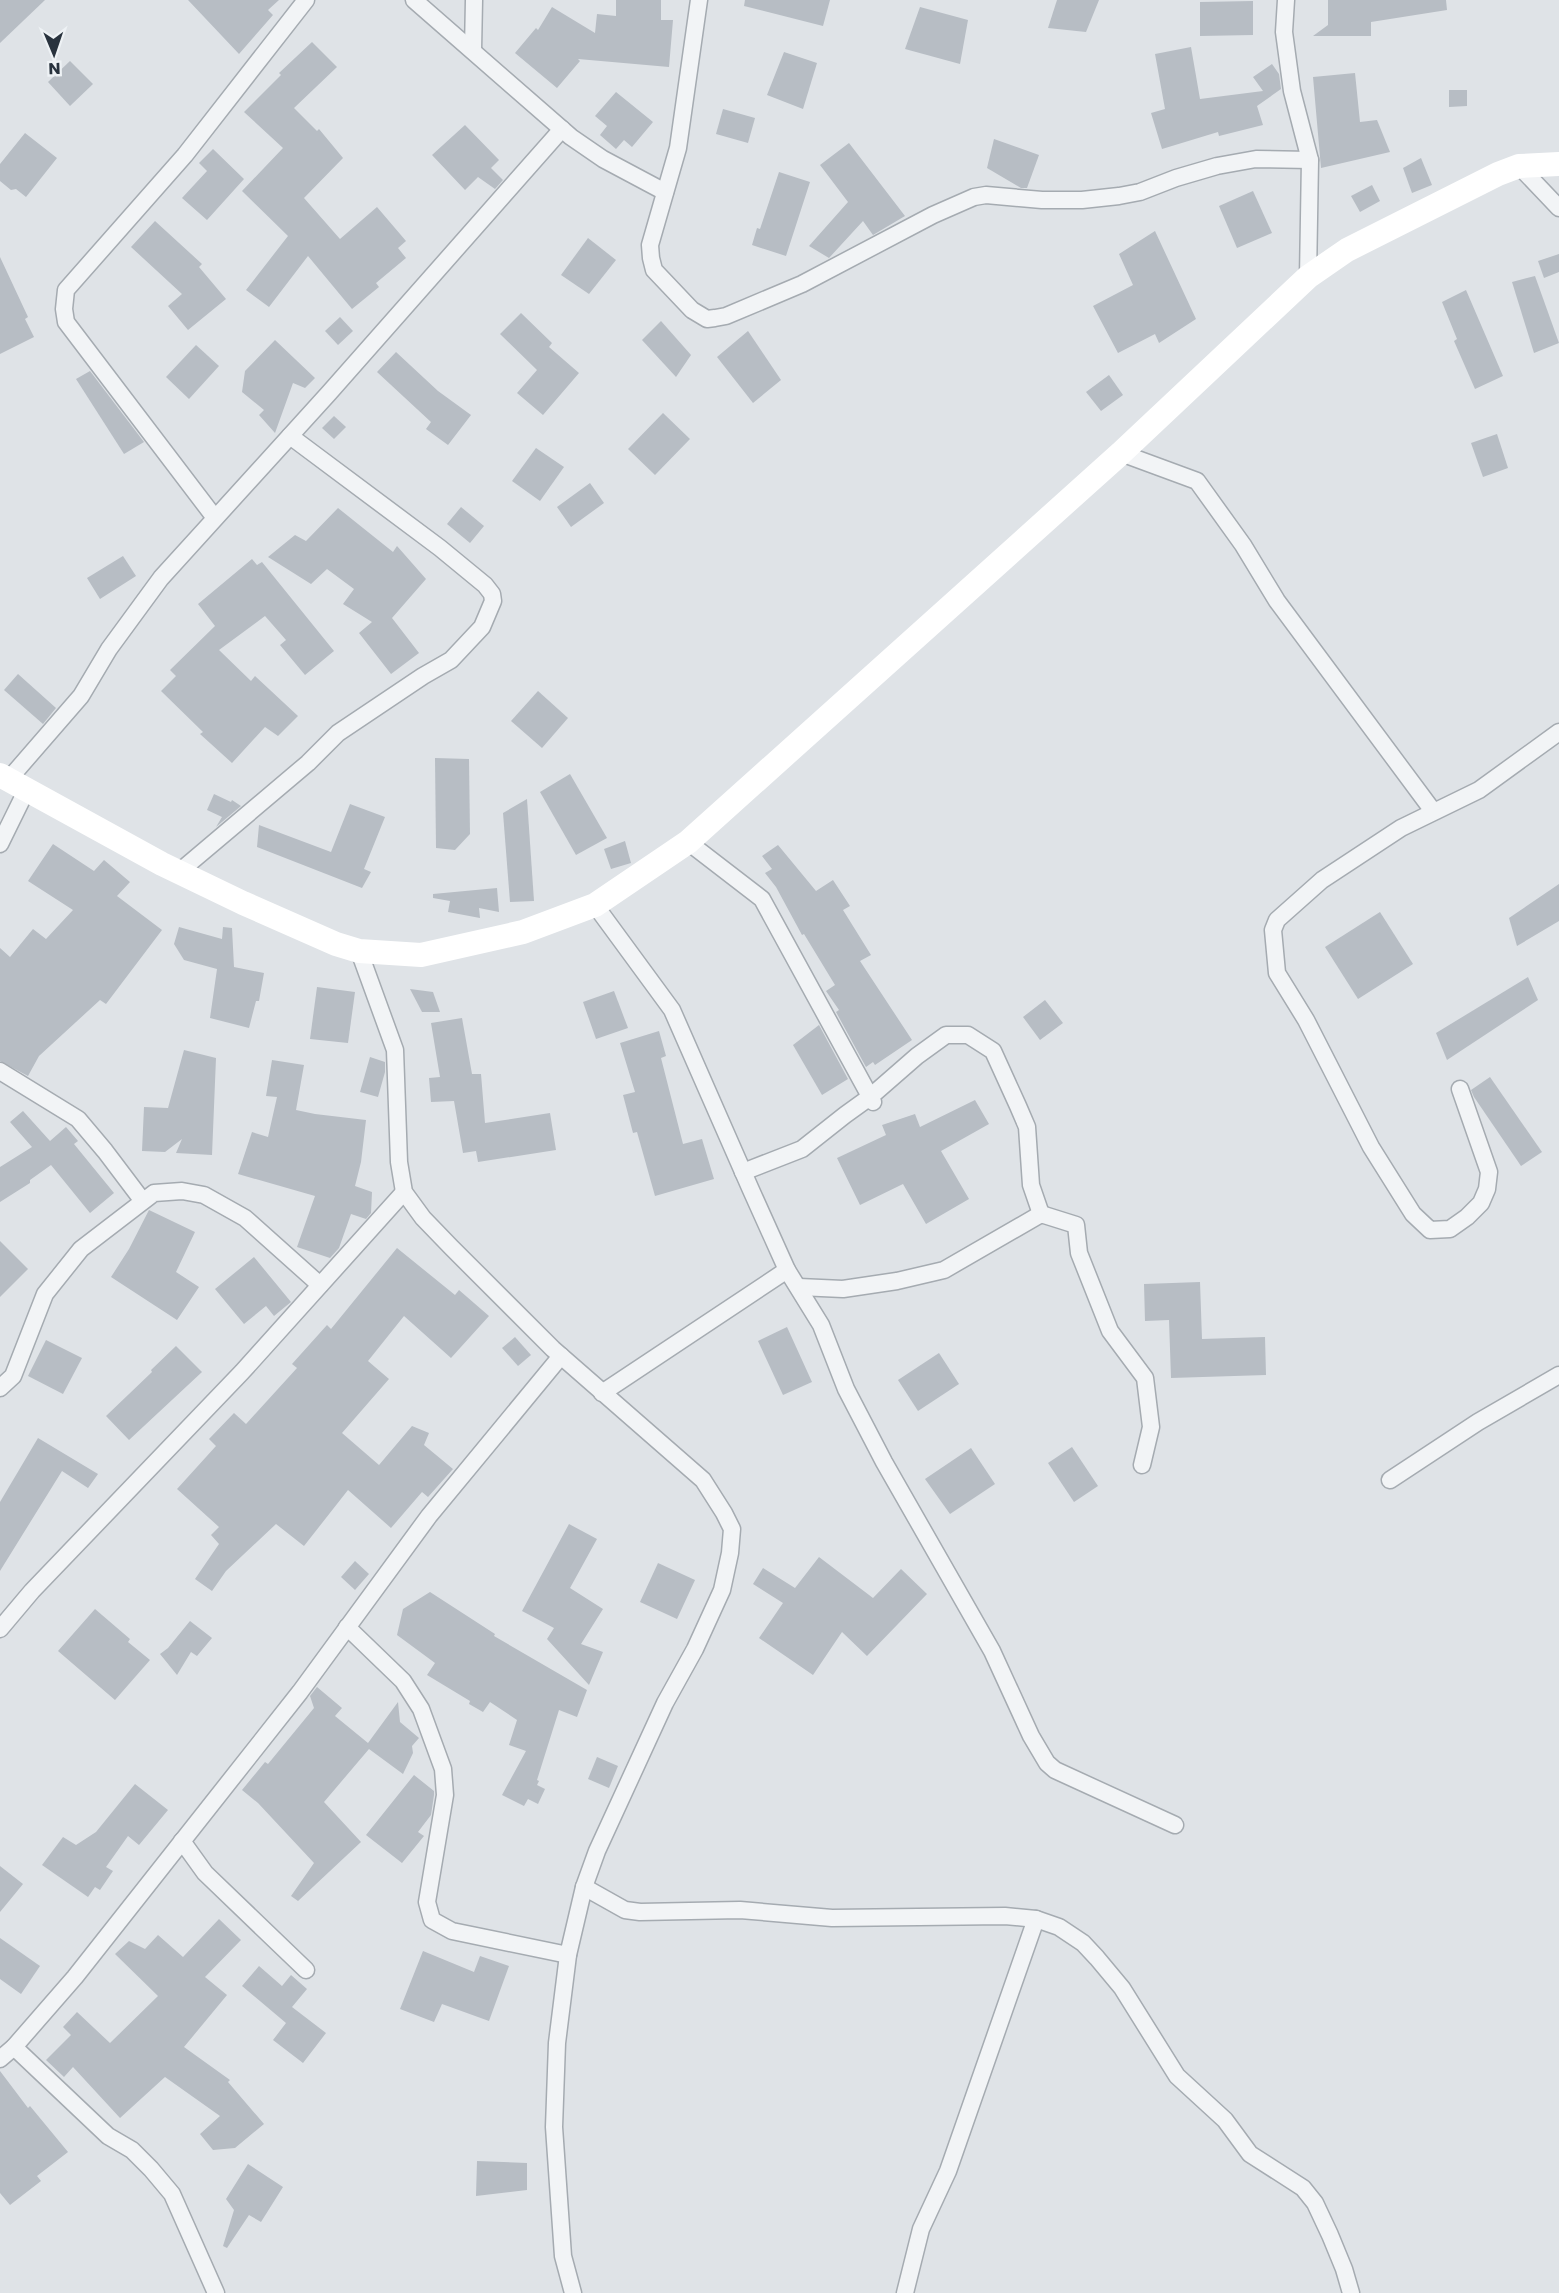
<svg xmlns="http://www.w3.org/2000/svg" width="1559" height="2293" font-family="Poppins,sans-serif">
<rect width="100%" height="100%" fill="#dfe3e7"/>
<g fill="#b7bdc4">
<path d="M0,0H45L0,43Z"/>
<path d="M188,0H279L268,10L273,15L239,54Z"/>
<path d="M616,0H661V20H673L669,67L578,59L580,61L557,88L515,53L536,28L538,30L552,7L595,33L597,14L616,16Z"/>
<path d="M745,0H830L823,26L744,6Z"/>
<path d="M1057,0H1099L1086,32L1048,28Z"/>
<path d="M1328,0H1446L1447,10L1371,22V36H1313L1328,25Z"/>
<path d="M1253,1V35L1200,36V2Z"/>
<path d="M920,7L968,20L960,64L905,49Z"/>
<path d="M312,42L337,67L294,108L317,131L319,129L343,158L304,198L340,239L377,207L406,241L398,248L406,258L376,283L379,287L352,309L308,256L269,307L246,290L288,236L242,191L283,148L244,112L281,75L279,73Z"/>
<path d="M1191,47L1200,99L1263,91L1253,77L1272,64L1279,74L1281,89L1257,106L1263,125L1219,136L1218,132L1162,149L1151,113L1165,109L1155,54Z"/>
<path d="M784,52L817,63L803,109L767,95Z"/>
<path d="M70,61L93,84L70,106L48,82Z"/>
<path d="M1355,73L1360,122L1377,120L1390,152L1321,168L1313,77Z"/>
<path d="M1449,90H1467V106L1449,107Z"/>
<path d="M616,92L653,122L632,147L624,140L616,149L600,135L607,126L595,116Z"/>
<path d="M723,109L755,118L748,143L716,134Z"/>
<path d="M465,125L499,160L491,168L503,180L495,189L478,177L465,190L432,155Z"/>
<path d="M25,133L57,158L26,197L16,189L11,190L0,181V164Z"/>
<path d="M994,139L1039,155L1027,188H1021L987,168Z"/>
<path d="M849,143L905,216L873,235L863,221L829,258L809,246L848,202L820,165Z"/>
<path d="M213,149L244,179L207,220L182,198L207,171L199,163Z"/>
<path d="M1421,158L1432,185L1412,193L1403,168Z"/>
<path d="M779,172L810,182L786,256L752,245L757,228L760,229Z"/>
<path d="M1372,185L1380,201L1360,212L1351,196Z"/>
<path d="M1253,191L1272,233L1237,248L1219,206Z"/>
<path d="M155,221L202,264L199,267L226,299L188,330L168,306L182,294L131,247Z"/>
<path d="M1155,231L1196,319L1159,343L1155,334L1118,353L1093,306L1133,285L1119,254Z"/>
<path d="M588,238L616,260L589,294L561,275Z"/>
<path d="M1559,254V272L1544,278L1538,261Z"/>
<path d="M0,257L28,317L25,319L34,337L0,354Z"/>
<path d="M1535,276L1559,343L1534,353L1512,282Z"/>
<path d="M1466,290L1503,376L1475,389L1454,341L1457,339L1442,302Z"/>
<path d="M521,313L552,343L549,347L579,373L543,415L517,393L537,370L500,334Z"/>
<path d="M340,317L353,331L338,345L325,331Z"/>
<path d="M661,321L691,355L676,377L642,340Z"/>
<path d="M748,331L781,380L753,403L717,357Z"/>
<path d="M275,340L315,378L305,388L293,383L275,433L259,415L264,410L242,392L245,371Z"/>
<path d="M196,345L219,366L189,399L166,377Z"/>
<path d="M396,352L438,391L471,415L448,445L426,429L431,422L377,372Z"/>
<path d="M90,371L144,442L124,454L76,379Z"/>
<path d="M1109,375L1123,395L1101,411L1086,392Z"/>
<path d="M663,413L690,439L655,475L628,449Z"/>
<path d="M334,416L346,427L334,439L322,428Z"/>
<path d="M1497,434L1508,468L1483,477L1471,443Z"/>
<path d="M536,448L564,467L540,501L512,481Z"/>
<path d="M590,483L604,503L571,527L557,507Z"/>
<path d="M461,507L484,526L470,543L447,524Z"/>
<path d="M338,508L393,552L397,546L426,579L392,618L419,653L391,674L359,633L372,622L343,604L354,589L327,569L311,584L268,557L295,535L306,541Z"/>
<path d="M123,556L136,576L100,599L87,578Z"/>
<path d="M252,559L257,565L262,562L334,651L305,675L280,645L286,640L265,616L219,650L251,681L255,676L298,716L278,736L265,727L232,763L200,734L203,732L161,691L176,676L170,670L215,626L198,604Z"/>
<path d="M18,674L56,708L43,724L4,690Z"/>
<path d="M538,691L568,718L542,748L511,721Z"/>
<path d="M435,758L469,759L470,834L455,850L436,848Z"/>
<path d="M570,774L607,838L576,855L540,792Z"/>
<path d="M214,794L231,802L232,800L241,806L216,827L222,817L207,810Z"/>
<path d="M527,799L534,901L510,902L503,813Z"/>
<path d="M350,804L385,817L364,869L371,872L362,888L257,847L259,825L331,852Z"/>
<path d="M625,841L631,863L611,869L604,849Z"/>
<path d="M53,844L94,871L104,860L130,882L117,896L162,930L106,1004L100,1000L39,1056L28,1076L0,1061V948L10,957L33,929L46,939L73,910L28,881Z"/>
<path d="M778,845L816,891L833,880L850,906L843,910L871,955L860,961L912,1040L875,1065L873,1062L866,1067L836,1012L839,1010L826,991L835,985L804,934L802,935L776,887L765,873L772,869L762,856Z"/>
<path d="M1559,884V921L1517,946L1509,918Z"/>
<path d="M497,888L499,912L479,908L480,918L448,912L450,901L433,898V894Z"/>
<path d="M1380,912L1413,964L1358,999L1325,947Z"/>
<path d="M179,927L222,939L223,927L232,928L234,967L264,973L259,1001H256L249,1028L210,1018L217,969L184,960L174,944Z"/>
<path d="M1528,977L1538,1000L1447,1060L1436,1033Z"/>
<path d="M317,987L355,992L348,1043L310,1039Z"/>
<path d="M410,989L433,992L440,1012H422Z"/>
<path d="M614,991L628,1028L596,1039L583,1002Z"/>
<path d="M1045,1000L1063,1023L1040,1040L1023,1017Z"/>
<path d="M462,1018L472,1074H481L485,1123L550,1113L556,1150L478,1162L476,1151L463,1153L454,1101L431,1102L429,1078L440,1077L431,1023Z"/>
<path d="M819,1025L848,1079L822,1095L793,1045Z"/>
<path d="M659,1031L666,1056L661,1058L683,1144L702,1139L714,1179L655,1196L637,1132L633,1133L623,1095L635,1092L620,1043Z"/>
<path d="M184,1050L216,1058L212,1155L176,1153L182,1139L165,1152L142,1151L144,1107L168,1108Z"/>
<path d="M370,1057L385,1062V1072L378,1097L360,1092Z"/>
<path d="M272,1060L304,1065L296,1110L315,1114L366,1120L361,1162L355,1186L372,1192L371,1213L366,1219L351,1214L339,1248L330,1258L297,1247L315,1196L238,1174L252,1132L268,1137L277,1097L266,1096Z"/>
<path d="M1490,1077L1542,1152L1521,1166L1474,1097L1471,1090Z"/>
<path d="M975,1100L989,1124L941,1151L969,1199L926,1224L903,1184L860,1205L837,1158L886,1135L882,1125L915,1114L920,1127Z"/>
<path d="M23,1111L50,1141L66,1127L78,1141L74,1144L114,1193L90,1213L51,1165L30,1180V1183L0,1202V1167L32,1147L10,1122Z"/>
<path d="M149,1210L195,1232L176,1272L199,1287L177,1320L111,1277L129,1249Z"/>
<path d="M0,1241L28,1269L0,1297Z"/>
<path d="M397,1248L455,1295L459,1290L489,1316L451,1358L404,1316L368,1361L389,1379L342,1433L379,1465L412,1426L429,1433L424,1445L453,1469L428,1497L422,1492L391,1528L348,1490L304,1546L276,1524L226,1571L212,1591L195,1579L219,1544L211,1535L219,1527L177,1489L216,1446L209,1439L234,1413L246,1424L297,1368L292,1364L327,1325L331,1329Z"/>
<path d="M254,1257L291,1302L274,1316L266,1306L244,1324L215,1289Z"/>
<path d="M1200,1282L1202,1339L1265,1337L1266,1375L1171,1378L1169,1320L1145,1321L1144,1284Z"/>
<path d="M787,1327L812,1382L783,1395L758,1341Z"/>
<path d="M515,1337L531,1355L518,1366L502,1348Z"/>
<path d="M46,1340L82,1358L63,1394L28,1376Z"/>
<path d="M176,1346L202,1372L129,1440L106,1416L152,1372L151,1370Z"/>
<path d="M939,1353L959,1384L918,1411L898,1380Z"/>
<path d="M38,1438L98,1474L88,1488L62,1471L0,1571V1502Z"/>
<path d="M1072,1447L1098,1486L1074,1502L1048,1463Z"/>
<path d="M971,1448L995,1484L950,1514L925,1479Z"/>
<path d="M569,1524L597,1539L570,1588L603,1609L581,1644L603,1652L589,1685L547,1639L554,1628L522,1611Z"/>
<path d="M819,1557L873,1598L901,1569L927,1594L867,1656L842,1632L813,1675L759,1638L783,1603L753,1584L763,1568L795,1588Z"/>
<path d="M355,1561L369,1574L355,1590L341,1577Z"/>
<path d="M658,1563L695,1580L677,1619L640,1602Z"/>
<path d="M430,1592L495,1634L494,1636L587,1690L577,1717L559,1710L537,1780L539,1781L537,1785L545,1789L538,1804L528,1799L524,1806L502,1795L526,1751L509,1745L517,1720L490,1702L483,1712L469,1704L470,1701L427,1675L435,1663L397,1635L403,1609Z"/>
<path d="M95,1609L130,1639L128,1642L150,1660L115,1700L58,1651Z"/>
<path d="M190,1621L212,1638L197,1656L191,1652L177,1675L160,1654L168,1648Z"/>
<path d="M317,1687L342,1708L335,1716L368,1743L398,1702L400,1722L419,1738L412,1746L413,1753L403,1774L369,1749L324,1802L361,1842L298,1901L291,1896L314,1863L258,1803L242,1790L265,1762L268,1764L314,1708L310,1696Z"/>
<path d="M597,1757L618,1766L609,1788L588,1779Z"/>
<path d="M414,1775L434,1791V1795L431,1815L418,1832L424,1836L402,1863L366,1835Z"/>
<path d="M135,1784L168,1810L139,1845L128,1836L106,1867L113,1871L100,1890L95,1887L88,1897L42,1865L63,1837L76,1845L96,1832Z"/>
<path d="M0,1866L23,1884L0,1912Z"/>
<path d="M219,1919L241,1940L205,1977L227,1995L184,2047L230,2080L228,2082L264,2124L235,2148L213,2150L200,2134L220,2116L165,2077L120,2118L73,2067L64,2077L46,2060L71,2035L63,2027L77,2012L110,2043L158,1996L115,1954L129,1941L145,1949L158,1935L183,1957Z"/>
<path d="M0,1938L40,1966L21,1994L0,1979Z"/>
<path d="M423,1951L474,1972L480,1956L509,1966L489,2021L442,2004L434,2022L400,2009Z"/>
<path d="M259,1966L282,1986L291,1975L307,1989L292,2007L326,2033L303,2063L273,2040L286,2023L242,1986Z"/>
<path d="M0,2071L28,2108L30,2106L68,2152L37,2176L41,2181L10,2205L0,2193Z"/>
<path d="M477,2161L527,2163V2190L476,2196Z"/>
<path d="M248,2164L283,2187L261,2222L249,2215L227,2248L223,2246L234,2210L226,2199Z"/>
</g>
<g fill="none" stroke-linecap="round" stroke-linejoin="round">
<g stroke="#a5abb1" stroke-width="19">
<g id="street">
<path d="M414,0L571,137L603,159L665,192"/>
<path d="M699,0L678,148L650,245L651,258L654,270L692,310L707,319L715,318L726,316L802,284L933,215L974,197L986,195L1042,200H1082L1119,196L1140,192L1176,178L1217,166L1256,159L1310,160"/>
<path d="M1286,0L1284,32L1292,91L1310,160L1308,277"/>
<path d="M473,50L474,0"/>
<path d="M1519,166L1559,208"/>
<path d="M1121,453L1197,481L1243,545L1277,601L1433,811"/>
<path d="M215,518L66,322L64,309L66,290L185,155L306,0"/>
<path d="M9,779L81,696L109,649L161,578L329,393L562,129"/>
<path d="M688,842L762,899L873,1102"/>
<path d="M0,844L27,789"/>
<path d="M179,872L308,763L338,733L423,676L451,660L482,627L493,601L492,594L485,585L440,548L290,436"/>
<path d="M595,905L672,1010L751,1190L787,1270L821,1325L846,1389L884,1462L992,1651L1031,1736L1047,1763L1055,1770L1175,1825"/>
<path d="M359,951L395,1050L399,1162L404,1192L423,1218L451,1247L553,1349L703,1480L724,1513L732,1529L730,1553L722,1590L695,1649L665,1703L597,1851L584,1887L568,1955L557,2043L554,2127L563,2256L573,2293"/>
<path d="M0,1071L78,1119L105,1151L142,1200"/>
<path d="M1460,1089L1489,1172L1487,1189L1481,1203L1467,1217L1450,1229L1430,1230L1413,1214L1371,1147L1306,1020L1277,973L1273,930L1277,920L1322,880L1401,828L1479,790L1559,732"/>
<path d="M743,1172L802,1149L845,1115L870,1097L917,1056L946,1035H968L993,1051L1018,1106L1027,1127L1031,1185L1041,1214"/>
<path d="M799,1287L843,1289L897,1281L944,1270L1041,1214L1076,1225L1079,1253L1110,1331L1145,1378L1151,1427L1142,1465"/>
<path d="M0,1388L13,1376L45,1294L81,1249L154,1193L182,1191L204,1195L245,1218L320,1285"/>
<path d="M602,1393L787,1270"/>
<path d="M1390,1480L1478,1422L1559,1375"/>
<path d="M347,1627L403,1681L421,1709L443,1769L445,1795L427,1902L432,1920L452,1931L568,1955"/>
<path d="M0,1629L32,1591L242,1372L404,1192"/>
<path d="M182,1841L205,1873L306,1970"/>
<path d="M584,1887L625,1910L640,1912L740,1910L832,1918L1005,1916L1036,1919L1059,1927L1083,1943L1097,1958L1122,1988L1177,2076L1225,2120L1250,2154L1303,2188L1315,2203L1330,2235L1344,2269L1351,2293"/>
<path d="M14,2047L108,2136L132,2150L151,2169L172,2194L216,2293"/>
<path d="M0,2059L14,2047L75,1977L300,1692L429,1516L561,1356"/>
<path d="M905,2293L921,2229L948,2171L1036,1919"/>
</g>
</g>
<use href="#street" stroke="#f2f4f6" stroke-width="16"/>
<path stroke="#fff" stroke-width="24" d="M0,775L162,864L243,903L336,944L359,951L421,955L523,932L595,905L688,842L1121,453L1308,277L1347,250L1498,174L1519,166L1559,164"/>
</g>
<g transform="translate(54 54) rotate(178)" stroke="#eef2f5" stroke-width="4.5" paint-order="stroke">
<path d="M0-4.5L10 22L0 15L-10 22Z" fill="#29333e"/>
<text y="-9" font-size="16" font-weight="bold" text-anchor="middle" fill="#29333e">N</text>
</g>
</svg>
